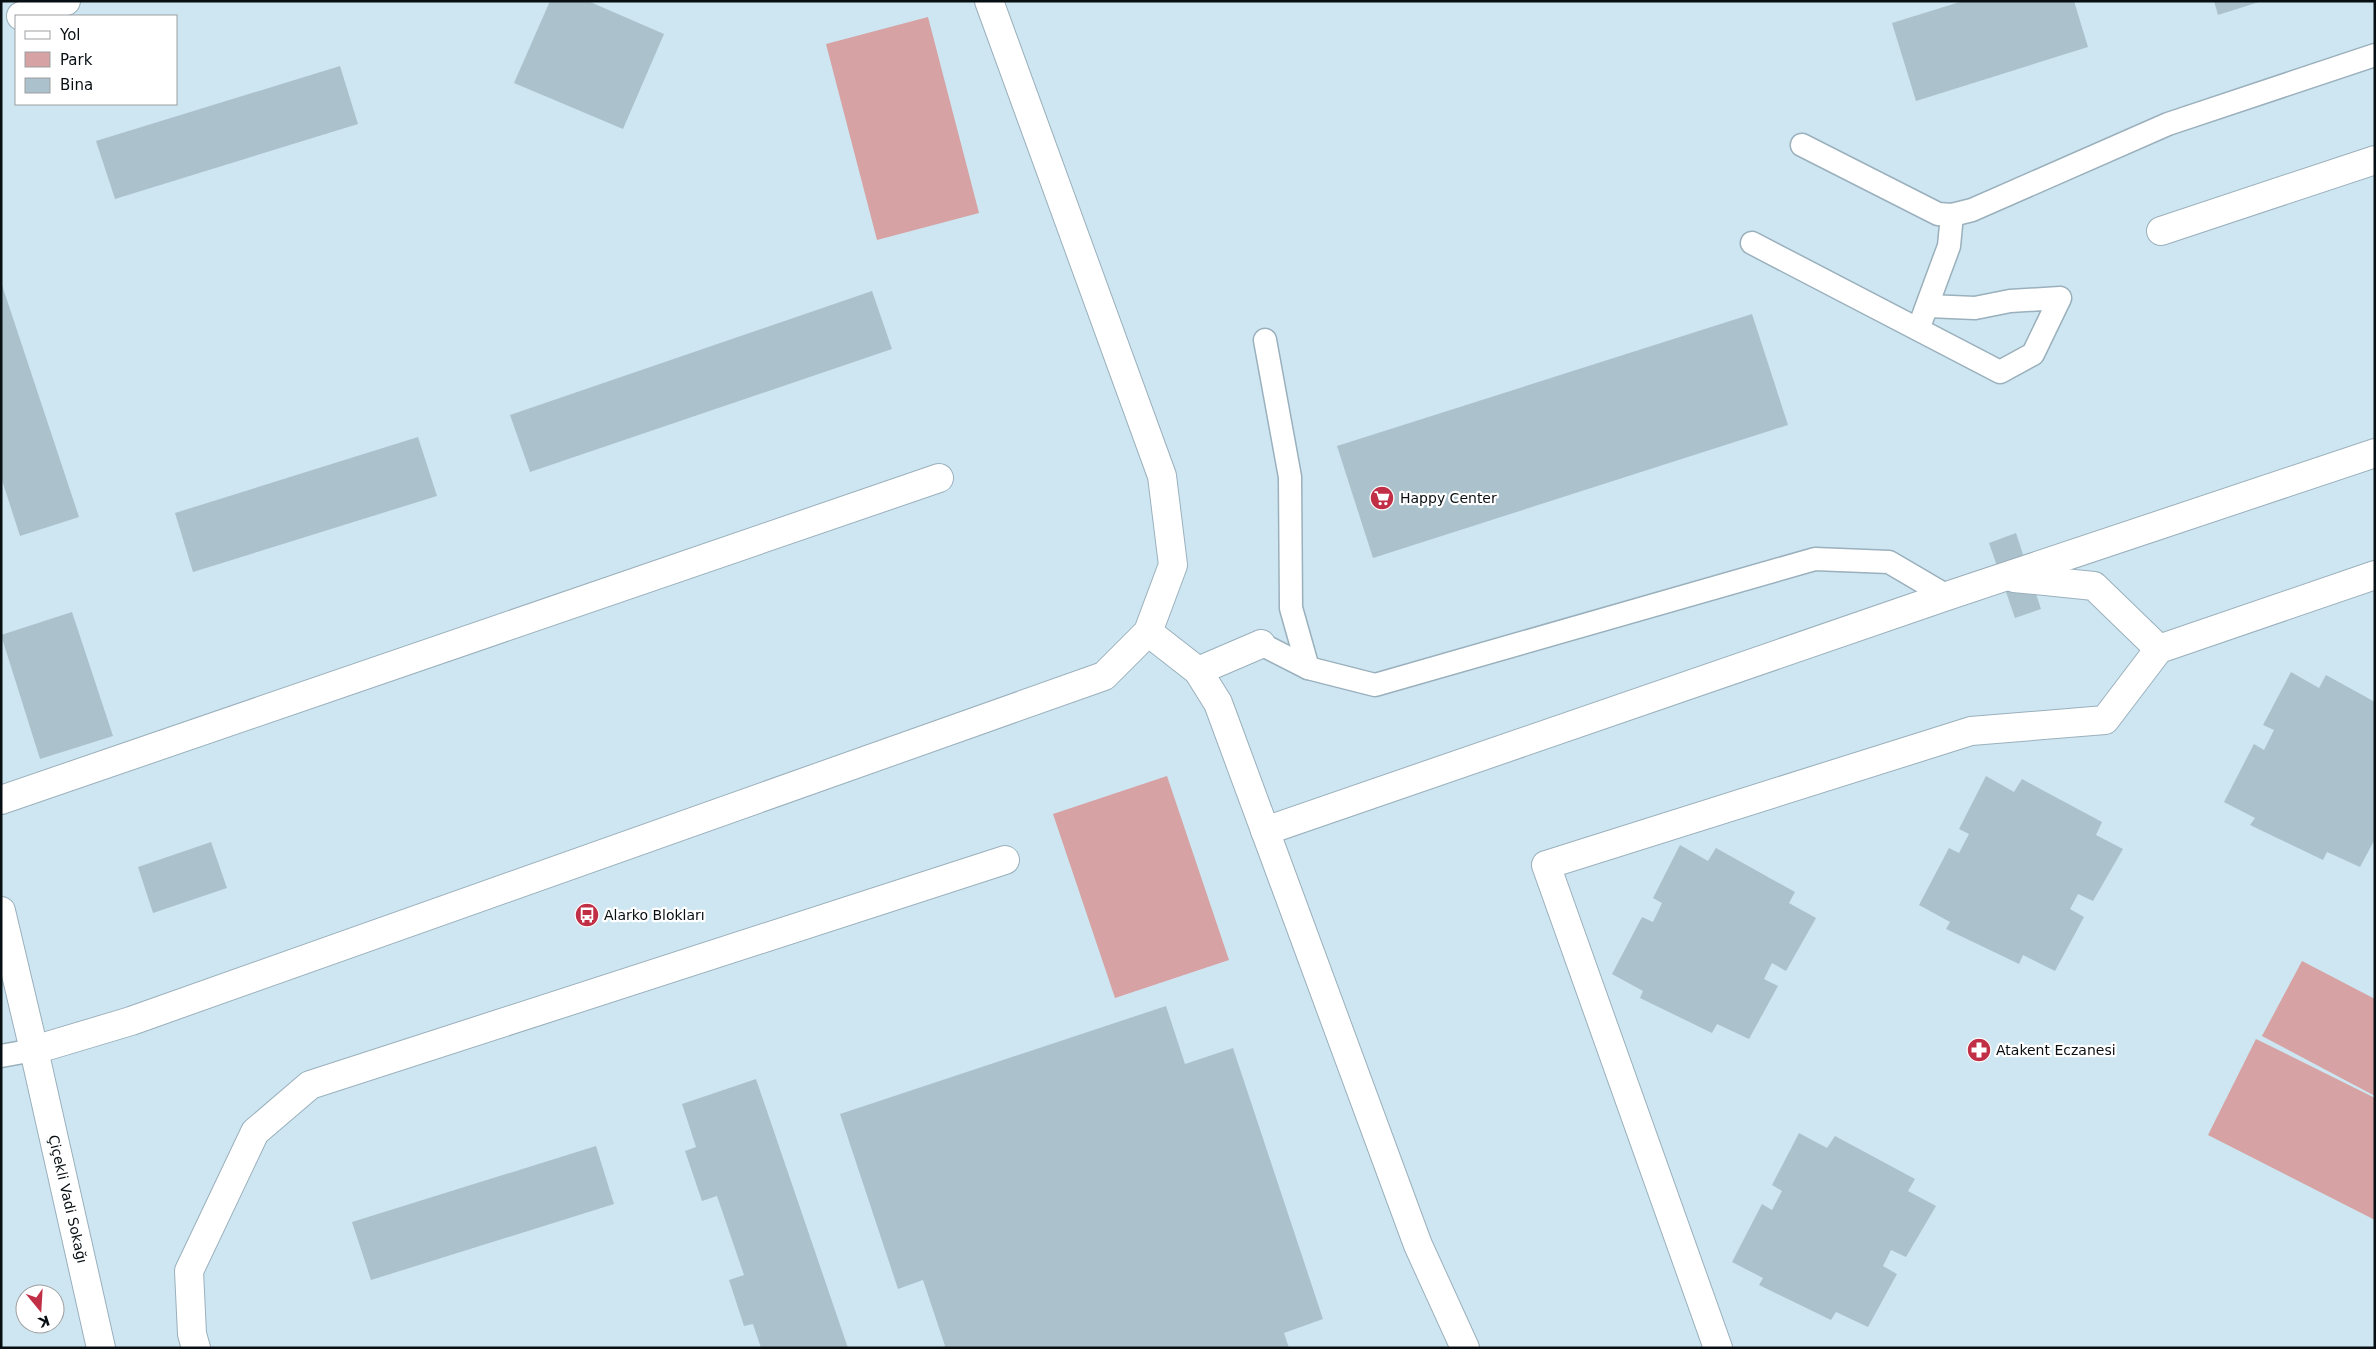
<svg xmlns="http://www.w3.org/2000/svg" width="2376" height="1349" font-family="'DejaVu Sans',sans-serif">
<rect width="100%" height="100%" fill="#cee6f1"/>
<g fill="#d6a2a3">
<path d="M928,17L979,213L877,240L826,44Z"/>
<path d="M1167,776L1229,960L1115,998L1053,814Z"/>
<path d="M2302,961L2375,999V1096L2262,1036Z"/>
<path d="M2256,1039L2375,1098V1220L2208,1135Z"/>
</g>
<g fill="#abc2cd">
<path d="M550,1H588L664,34L623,129L514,83Z"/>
<path d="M1963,1H2074L2088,47L1916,101L1892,23Z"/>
<path d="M2214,1H2258L2259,2L2218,15Z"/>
<path d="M340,66L358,124L115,199L96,141Z"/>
<path d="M1,282L79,517L20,536L1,477Z"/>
<path d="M872,291L892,349L530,472L510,415Z"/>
<path d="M1752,314L1788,425L1373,558L1337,446Z"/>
<path d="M418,437L437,496L193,572L175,513Z"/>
<path d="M2016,533L2041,609L2015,618L1989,543Z"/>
<path d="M72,612L113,736L40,759L1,635Z"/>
<path d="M2291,672L2319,688L2326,675L2375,702V839L2360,867L2327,852L2323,860L2250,825L2255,818L2224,802L2254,744L2264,750L2274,730L2263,725Z"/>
<path d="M1986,776L2014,792L2022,779L2102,822L2096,835L2123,849L2093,901L2078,894L2070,909L2084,917L2055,971L2023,955L2019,964L1946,929L1950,922L1919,905L1949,848L1959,853L1969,834L1959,829Z"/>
<path d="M211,842L227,888L153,913L138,867Z"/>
<path d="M1680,845L1708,861L1716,848L1795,892L1789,903L1816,918L1786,971L1772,963L1764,979L1778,986L1749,1039L1717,1024L1712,1033L1640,998L1643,991L1612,974L1642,917L1653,922L1662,903L1653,898Z"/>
<path d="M1166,1006L1185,1064L1233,1048L1323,1319L1284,1333L1289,1348H940L945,1346L923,1280L898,1289L840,1114Z"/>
<path d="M756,1079L848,1348H761L753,1324L744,1326L729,1280L744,1275L717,1196L702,1201L685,1151L696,1147L682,1104Z"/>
<path d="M1799,1133L1827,1148L1835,1136L1915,1179L1908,1191L1936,1206L1906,1257L1891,1250L1883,1266L1897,1274L1868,1327L1836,1312L1831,1320L1759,1285L1763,1278L1732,1262L1762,1204L1772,1210L1782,1191L1772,1185Z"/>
<path d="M596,1146L614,1204L371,1280L352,1222Z"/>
</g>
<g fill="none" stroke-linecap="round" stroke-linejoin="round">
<g stroke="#9ab0bc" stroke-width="25">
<g id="service">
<path d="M1802,145L1938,214L1952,215L1972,210L2168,124L2375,55"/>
<path d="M1752,243L2000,372L2033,354L2060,298L2010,301L1975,308L1928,306"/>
<path d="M1922,319L1949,246L1952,215"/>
<path d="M1265,340L1290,477L1291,608L1308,668"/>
<path d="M1261,644L1308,668L1375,685L1815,559L1889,562L1947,596"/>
<path d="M1,1056L34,1050"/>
</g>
</g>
<g stroke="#9ab0bc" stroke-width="30">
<g id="minor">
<path d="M21,16L66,1"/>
<path d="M2161,231L2375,160"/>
<path d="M2014,578L2094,586L2159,649"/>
<path d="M1148,632L1198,671L1218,703L1418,1245L1465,1348"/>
<path d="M1198,671L1261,644"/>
<path d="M1,800L939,478"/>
<path d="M1265,831L1947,596L2375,453"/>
<path d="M1,911L34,1050"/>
<path d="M196,1348L192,1334L189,1271L255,1132L310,1085L1005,860"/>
<path d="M1718,1348L1546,865L1971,731L2105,720L2159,649L2375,575"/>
</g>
</g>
<g stroke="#9ab0bc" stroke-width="30">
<path id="tertiary" d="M101,1348L34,1050L131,1021L1104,676L1148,632L1173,565L1162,476L989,1"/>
</g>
<use href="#service" stroke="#fff" stroke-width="22"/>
<use href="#minor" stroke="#fff" stroke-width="28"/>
<use href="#tertiary" stroke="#fff" stroke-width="28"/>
</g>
<defs>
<g id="supermarket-disc" transform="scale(1.25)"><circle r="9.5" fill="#c02f45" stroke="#fff"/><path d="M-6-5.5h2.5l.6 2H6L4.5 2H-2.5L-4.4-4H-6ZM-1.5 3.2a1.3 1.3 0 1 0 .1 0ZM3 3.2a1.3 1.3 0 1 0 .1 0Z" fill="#fff"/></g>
<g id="bus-disc" transform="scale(1.25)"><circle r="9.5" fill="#c02f45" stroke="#fff"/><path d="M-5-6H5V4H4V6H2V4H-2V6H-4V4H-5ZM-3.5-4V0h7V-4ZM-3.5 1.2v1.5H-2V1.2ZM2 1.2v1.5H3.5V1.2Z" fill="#fff"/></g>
<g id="pharmacy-disc" transform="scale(1.25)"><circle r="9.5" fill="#c02f45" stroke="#fff"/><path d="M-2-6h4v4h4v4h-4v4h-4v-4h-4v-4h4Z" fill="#fff"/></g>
</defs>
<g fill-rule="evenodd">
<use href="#supermarket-disc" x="1382" y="498"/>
<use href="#bus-disc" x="587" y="915"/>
<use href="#pharmacy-disc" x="1979" y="1050"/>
</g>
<g text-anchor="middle" stroke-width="4.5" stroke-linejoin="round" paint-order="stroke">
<g font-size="14" fill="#070f13" stroke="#fff" text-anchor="start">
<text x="1400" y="503">Happy Center</text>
<text x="604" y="920">Alarko Blokları</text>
<text x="1996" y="1055">Atakent Eczanesi</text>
</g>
<g font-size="14" fill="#070f13" stroke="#fff">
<text transform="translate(68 1199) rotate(77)" y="5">Çiçekli Vadi Sokağı</text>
</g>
</g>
<rect width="2376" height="1349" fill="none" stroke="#070f13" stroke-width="5"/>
<rect x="15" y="15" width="162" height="90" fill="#ffffff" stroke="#9c9fa1"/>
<rect x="25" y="31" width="25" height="8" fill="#ffffff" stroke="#9c9fa1"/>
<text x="60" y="40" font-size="15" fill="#070f13">Yol</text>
<rect x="25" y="52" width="25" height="15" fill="#d6a2a3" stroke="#9c9fa1"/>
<text x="60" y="65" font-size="15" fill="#070f13">Park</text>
<rect x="25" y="78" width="25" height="15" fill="#abc2cd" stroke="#9c9fa1"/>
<text x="60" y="90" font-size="15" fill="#070f13">Bina</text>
<g transform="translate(40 1309) rotate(162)"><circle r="24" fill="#ffffff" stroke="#9c9fa1"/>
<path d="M0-4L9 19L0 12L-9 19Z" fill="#c02f45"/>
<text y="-8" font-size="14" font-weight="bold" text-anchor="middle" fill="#070f13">K</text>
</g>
</svg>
